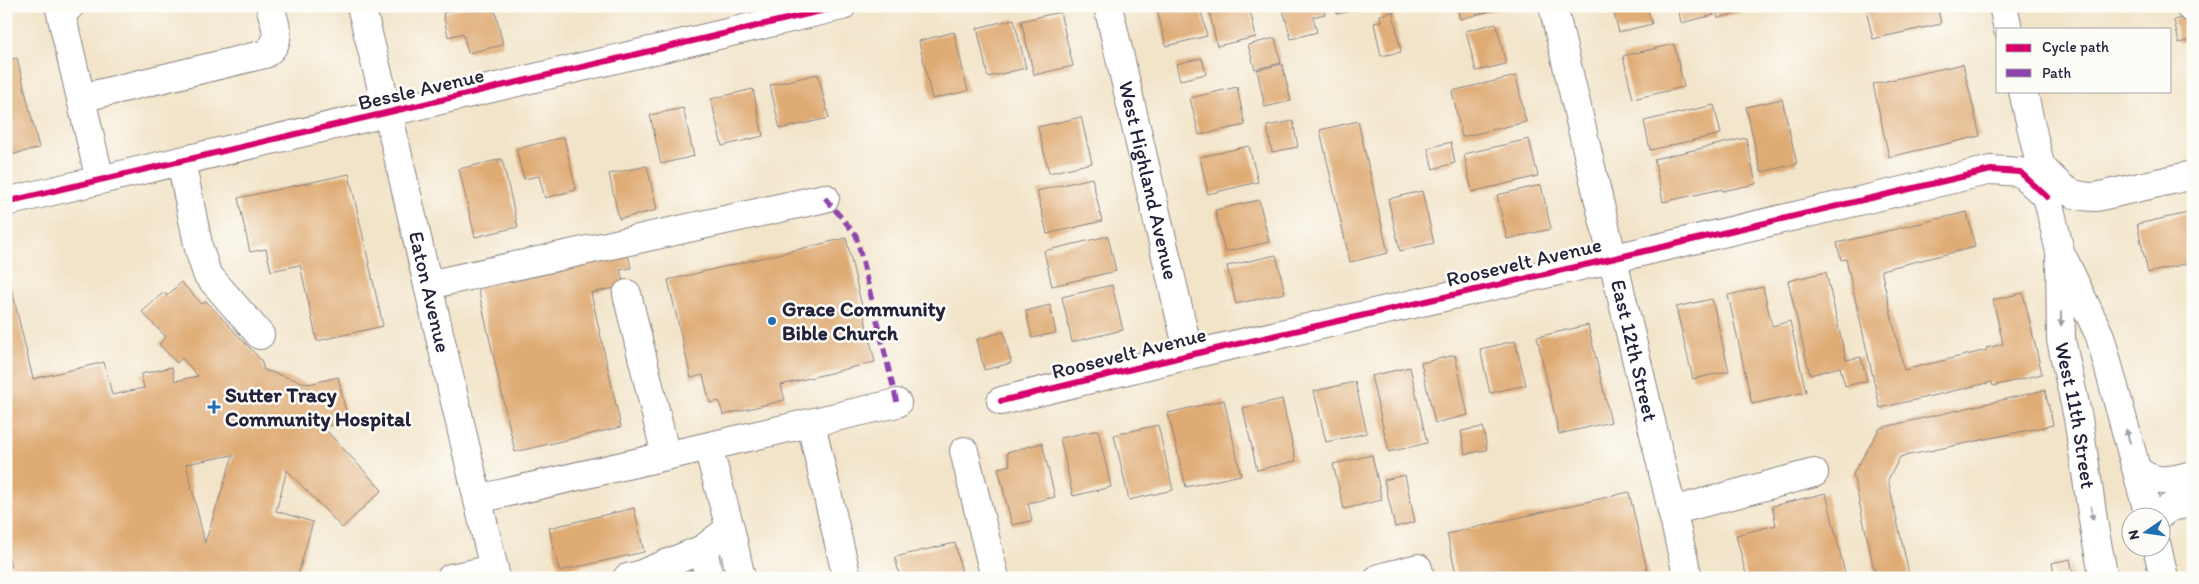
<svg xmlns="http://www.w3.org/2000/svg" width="2199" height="584" font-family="Itim,sans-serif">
<rect width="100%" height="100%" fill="#fdfcf7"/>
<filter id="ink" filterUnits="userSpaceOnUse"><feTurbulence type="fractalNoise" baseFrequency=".02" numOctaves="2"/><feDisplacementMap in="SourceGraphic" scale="10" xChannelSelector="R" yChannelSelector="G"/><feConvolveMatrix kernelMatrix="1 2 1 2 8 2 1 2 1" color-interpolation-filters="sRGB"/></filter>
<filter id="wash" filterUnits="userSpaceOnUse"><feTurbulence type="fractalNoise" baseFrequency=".0096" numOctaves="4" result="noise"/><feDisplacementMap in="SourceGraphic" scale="20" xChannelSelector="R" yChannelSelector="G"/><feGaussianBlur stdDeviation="1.12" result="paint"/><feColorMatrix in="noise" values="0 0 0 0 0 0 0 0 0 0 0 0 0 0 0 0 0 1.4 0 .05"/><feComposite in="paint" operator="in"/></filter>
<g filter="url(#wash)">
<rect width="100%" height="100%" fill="#f2e4c9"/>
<g id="blocks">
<g fill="#dfab75" fill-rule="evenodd">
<path d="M472,6H494L503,45L468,53L463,33L448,37L443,13Z"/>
<path d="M561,6H582V7L563,11Z"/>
<path d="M1156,6H1200L1207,36L1166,46Z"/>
<path d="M1208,6H1249L1256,37L1217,46Z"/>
<path d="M1282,6H1323L1325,14L1313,17L1317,32L1291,39Z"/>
<path d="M1336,6H1369V7L1337,14Z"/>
<path d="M1457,6H1507V7L1460,19Z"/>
<path d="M1612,6H1647L1652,24L1619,32Z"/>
<path d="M1678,6H1712L1714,15L1681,23Z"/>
<path d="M1716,6H1739L1740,13L1718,18Z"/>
<path d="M1865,6H1937L1941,24L1873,39Z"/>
<path d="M1060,12L1073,66L1034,75L1021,21Z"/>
<path d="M1393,12L1401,52L1381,56L1374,23L1381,21L1380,15Z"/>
<path d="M2193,15V39L2179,43L2174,20Z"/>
<path d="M1014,19L1026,68L988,77L977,28Z"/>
<path d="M1496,23L1506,64L1476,71L1466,31Z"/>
<path d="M954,32L968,91L932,99L919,41Z"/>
<path d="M1275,38L1281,63L1255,69L1248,45Z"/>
<path d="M1674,44L1684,87L1633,99L1623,56Z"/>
<path d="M17,58L39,148L6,156V60Z"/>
<path d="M1202,58L1206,74L1180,80L1176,64Z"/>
<path d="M1282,64L1291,101L1265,107L1257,70Z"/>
<path d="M1963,64L1980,136L1889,157L1873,84Z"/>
<path d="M818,74L829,118L780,129L770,85Z"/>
<path d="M1516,76L1526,122L1462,137L1452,91Z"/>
<path d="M1237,87L1245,125L1199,135L1190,98Z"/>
<path d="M753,89L763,136L722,146L711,99Z"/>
<path d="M1782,99L1797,164L1761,172L1746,107Z"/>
<path d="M1714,105L1721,134L1650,150L1644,121Z"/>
<path d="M683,108L694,156L661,164L650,115Z"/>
<path d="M1081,117L1092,163L1049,173L1038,127Z"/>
<path d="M1293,121L1298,147L1272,152L1267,126Z"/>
<path d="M1358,121L1388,253L1350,262L1320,130Z"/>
<path d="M564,137L576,190L545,198L539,176L524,179L516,149Z"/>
<path d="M1746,138L1756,184L1723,191L1722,189L1663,202L1654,159Z"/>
<path d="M1529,139L1538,176L1472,192L1464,154Z"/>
<path d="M1451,142L1455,163L1433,169L1428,148Z"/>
<path d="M1249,146L1258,182L1208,194L1200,157Z"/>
<path d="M502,159L518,227L475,237L459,169Z"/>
<path d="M647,166L657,210L619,219L609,174Z"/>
<path d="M349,174L383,326L317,341L300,265L271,271L266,249L250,252L238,198Z"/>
<path d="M1092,178L1102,221L1047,234L1037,191Z"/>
<path d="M1541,185L1551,229L1507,239L1497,195Z"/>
<path d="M1422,191L1434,243L1400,251L1388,199Z"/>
<path d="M1259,200L1269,242L1225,252L1215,210Z"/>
<path d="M1967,212L1975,247L1881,270L1904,370L1987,350L1986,348L2003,344L1993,300L2023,293L2042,374L1993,386L1992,382L1880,408L1846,259L1841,260L1837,243Z"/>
<path d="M2193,212V262L2148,273L2137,224Z"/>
<path d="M1108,236L1116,271L1052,286L1044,251Z"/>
<path d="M846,238L875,362L781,385L785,400L723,415L719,401L710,403L703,375L691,378L668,280Z"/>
<path d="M628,254L631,268L620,270L624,286L591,293L621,427L515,452L478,288Z"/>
<path d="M1276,255L1285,293L1236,304L1227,266Z"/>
<path d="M1826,272L1846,360L1861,357L1867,381L1845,386L1840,367L1810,375L1788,281Z"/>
<path d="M10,282L33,379L104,362L112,395L144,388L141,374L172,367L175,381L198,376L182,358L177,363L159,344L166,337L142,312L164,292L167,296L181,282L202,304L206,301L261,360L264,370L309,384L338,377L348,421L323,427L382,490L342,528L287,470L276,511L313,522L297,578H6V568L11,567L6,548V283ZM233,455L205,543L186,464Z"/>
<path d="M1112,285L1123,330L1072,342L1062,297Z"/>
<path d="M1763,287L1772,326L1790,321L1806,392L1752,404L1728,295Z"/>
<path d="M1712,299L1729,371L1693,379L1676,307Z"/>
<path d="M1050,305L1056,333L1032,338L1026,311Z"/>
<path d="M1588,325L1611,422L1559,434L1537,337Z"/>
<path d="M1004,332L1011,363L984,370L977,339Z"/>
<path d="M1515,341L1526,385L1490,393L1480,349Z"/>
<path d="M1455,355L1468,415L1435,423L1421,363Z"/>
<path d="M1410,367L1427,443L1389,452L1371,376Z"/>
<path d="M1355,382L1367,433L1326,442L1314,391Z"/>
<path d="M2045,390L2053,425L1900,457L1888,480L1910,578H1876L1853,474L1880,428Z"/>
<path d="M1282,399L1296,461L1257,470L1243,408Z"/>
<path d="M1224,400L1241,475L1186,487L1168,413Z"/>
<path d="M1158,425L1173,490L1129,500L1114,435Z"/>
<path d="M1483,427L1487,450L1465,454L1461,431Z"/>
<path d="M1098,430L1111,487L1073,496L1060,438Z"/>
<path d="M1042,443L1055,497L1028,503L1032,521L1012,525L998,468L1010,465L1007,452Z"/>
<path d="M1372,455L1382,500L1344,509L1333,464Z"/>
<path d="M1405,475L1415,522L1395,527L1384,480Z"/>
<path d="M1629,492L1649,578H1457L1447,534Z"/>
<path d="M1826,493L1846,578H1747L1736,535L1776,525L1772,506Z"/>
<path d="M634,508L644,552L559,571L549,528Z"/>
<path d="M955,543L963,578H900L895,557Z"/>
<path d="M2070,559L2074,578H2055L2052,563Z"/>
<path d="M693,570L694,578H664V577Z"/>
</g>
</g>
</g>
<g filter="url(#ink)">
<use href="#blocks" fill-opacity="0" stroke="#8a8382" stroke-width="1"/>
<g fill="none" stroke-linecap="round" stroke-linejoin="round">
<g stroke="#8a8382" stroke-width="30">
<g id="minor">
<path d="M70,6L60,9L100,180"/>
<path id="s1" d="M361,6L388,113L496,578"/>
<path id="s2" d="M1108,6L1189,355"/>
<path id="s3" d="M1553,6L1688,578"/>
<path d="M2190,7L2193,6"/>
<path d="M81,98L265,54C284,41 275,25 270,6"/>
<path d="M181,161L199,249L207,274L260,335"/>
<path d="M2040,166C2060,186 2066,197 2096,197L2193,175"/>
<path d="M6,202L842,6"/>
<path d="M428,285L825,198"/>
<path d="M627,294L666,456"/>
<path d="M1001,401L1189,355L1611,259L1991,170L2020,172L2047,197"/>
<path d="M811,424L847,578"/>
<path d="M964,451L995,578"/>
<path d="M2139,472C2159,485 2171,480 2193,475"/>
<path d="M478,499L897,403"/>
<path d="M1672,511L1814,473"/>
<path d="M2157,516L2171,507L2193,502"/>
<path d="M730,528L741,578"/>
<path d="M703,549L709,578"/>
<path d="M451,578L494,569"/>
<path d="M627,578L639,575L703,549L730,528L708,447"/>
<path d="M1379,578L1418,568L1420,578"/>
</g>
</g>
<g stroke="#8a8382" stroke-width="30">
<g id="major">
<path d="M2003,6L2008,29"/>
<path id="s4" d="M2023,91L2060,252L2061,340L2078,418L2095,533L2104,578"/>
<path d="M2064,260L2100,336L2149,516"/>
<path d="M2157,546L2164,578"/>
</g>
</g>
<use href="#minor" stroke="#fff" stroke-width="28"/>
<use href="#major" stroke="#fff" stroke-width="28"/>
<path stroke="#8e44ad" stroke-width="5" stroke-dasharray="10 5" stroke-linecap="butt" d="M825,198L856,235L897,403"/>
<g stroke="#fdfcf7" stroke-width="9">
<g id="cycleway">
<path d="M6,202L842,6"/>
<path d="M1001,401L1189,355L1611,259L1991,170L2020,172L2047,197"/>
</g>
</g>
<use href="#cycleway" stroke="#d6006c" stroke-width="6"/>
</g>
<defs><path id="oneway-solid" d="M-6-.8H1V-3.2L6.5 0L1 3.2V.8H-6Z" transform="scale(1.25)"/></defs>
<g fill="#9c9ca7">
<use href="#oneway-solid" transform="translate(2061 319) rotate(89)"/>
<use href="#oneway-solid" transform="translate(2128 436) rotate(-106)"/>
<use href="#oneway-solid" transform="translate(2092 513) rotate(82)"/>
</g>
</g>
<g fill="#1f6fb2" stroke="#fdfcf7" stroke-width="2">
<circle cx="772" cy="321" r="5"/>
<path d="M211.5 399.5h5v5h5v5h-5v5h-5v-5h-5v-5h5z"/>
</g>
<g text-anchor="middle" stroke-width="5" stroke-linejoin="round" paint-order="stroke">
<g font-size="21" fill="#22223b" stroke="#fdfcf7">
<text transform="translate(421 89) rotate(-13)" y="7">Bessle Avenue</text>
<text dy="7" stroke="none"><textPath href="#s2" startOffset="179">West Highland Avenue</textPath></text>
<text transform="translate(1524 262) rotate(-13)" y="7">Roosevelt Avenue</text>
<text dy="7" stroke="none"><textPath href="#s1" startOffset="294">Eaton Avenue</textPath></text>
<text dy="7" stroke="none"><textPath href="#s3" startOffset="354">East 12th Street</textPath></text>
<text transform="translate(1129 353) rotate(-14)" y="7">Roosevelt Avenue</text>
<text dy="7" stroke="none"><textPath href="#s4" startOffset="330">West 11th Street</textPath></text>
</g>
<g font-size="21" font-weight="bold" fill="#22223b" stroke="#fdfcf7" text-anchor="start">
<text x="782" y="316">Grace Community<tspan x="782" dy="24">Bible Church</tspan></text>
<text x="225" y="402">Sutter Tracy<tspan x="225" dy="24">Community Hospital</tspan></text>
</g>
</g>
<rect width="2199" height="584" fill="none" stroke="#fdfcf7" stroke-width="25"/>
<rect x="1996" y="28" width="175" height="65" fill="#fdfcf7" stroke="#a5a5ac"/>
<rect x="2006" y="44" width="25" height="8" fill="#d6006c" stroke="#a5a5ac"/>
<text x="2042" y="52" font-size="15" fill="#22223b">Cycle path</text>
<rect x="2006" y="69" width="25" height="8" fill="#8e44ad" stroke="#a5a5ac"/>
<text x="2042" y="78" font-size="15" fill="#22223b">Path</text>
<g transform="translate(2146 532) rotate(257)"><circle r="24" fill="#fdfcf7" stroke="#a5a5ac"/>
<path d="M0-4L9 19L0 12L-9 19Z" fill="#1f6fb2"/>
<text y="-8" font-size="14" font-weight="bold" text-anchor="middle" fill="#22223b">N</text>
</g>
</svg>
